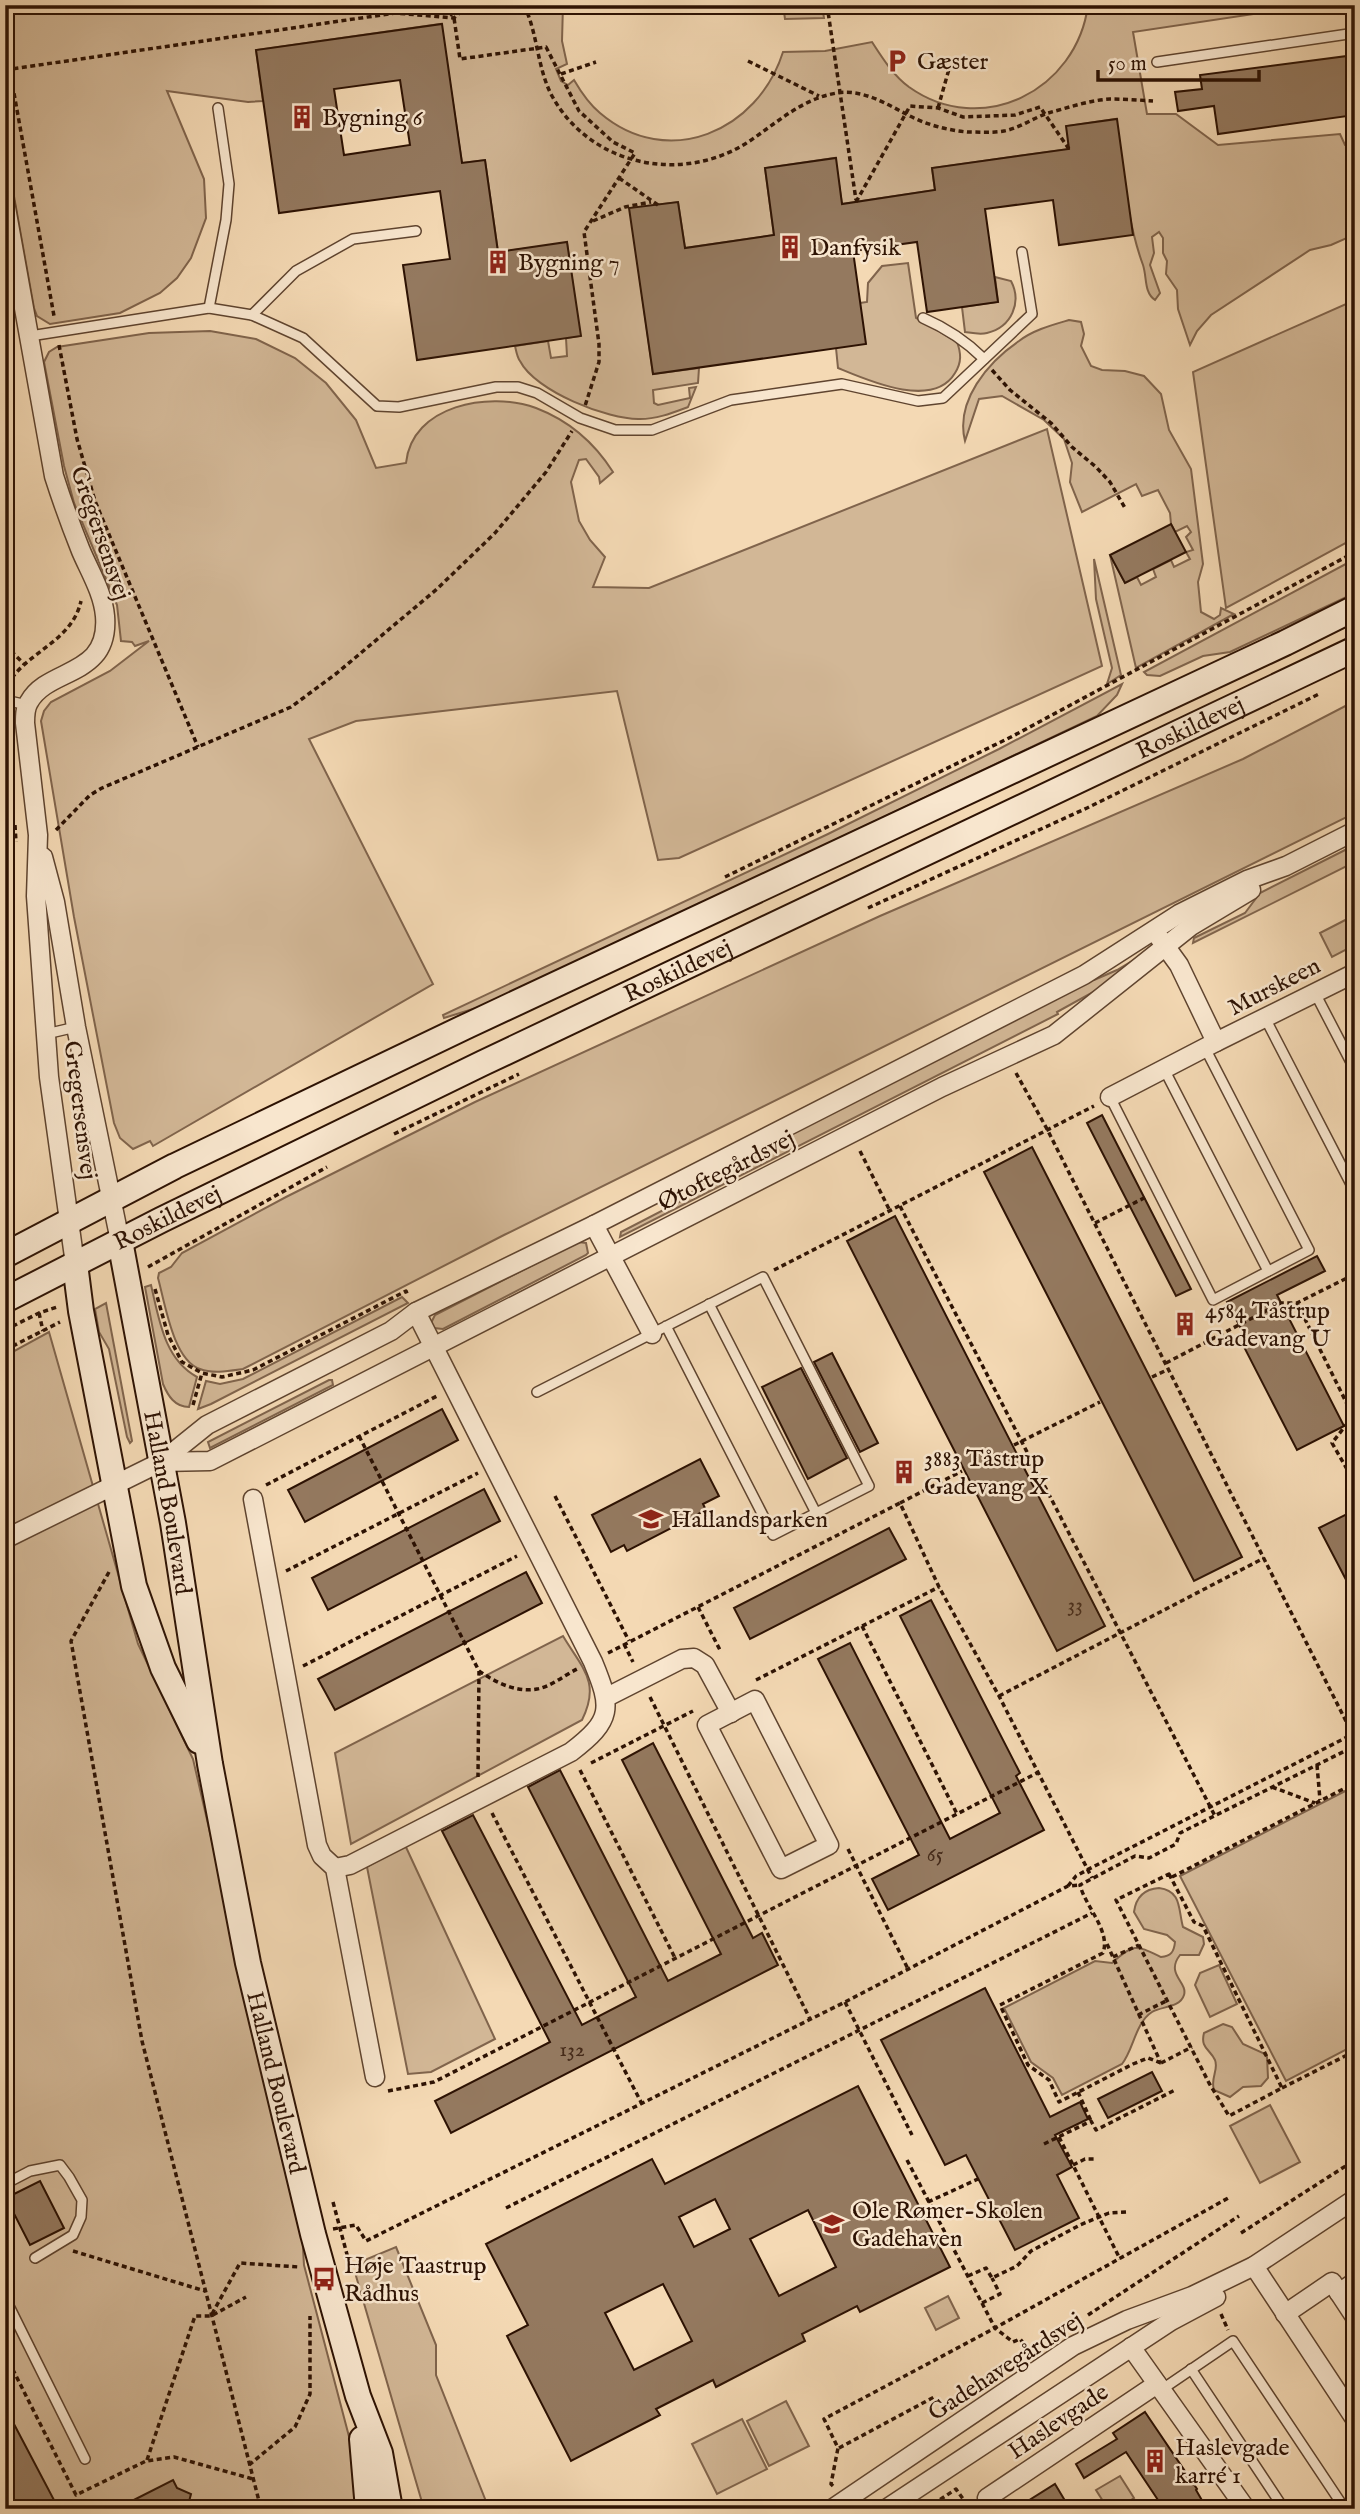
<svg xmlns="http://www.w3.org/2000/svg" width="1360" height="2514" font-family="'IM FELL English',serif">
<rect width="100%" height="100%" fill="#f4d9b4"/>
<filter id="stains"><feTurbulence type="fractalNoise" baseFrequency=".00286" numOctaves="4"/><feColorMatrix values="0 0 0 0 .2 0 0 0 0 .09 0 0 0 0 .02 0 0 0 .5 -.17"/></filter>
<radialGradient id="worn" r=".72"><stop offset=".6" stop-color="#630" stop-opacity="0"/><stop offset="1" stop-color="#630" stop-opacity=".3"/></radialGradient>
<g fill="#d2b796" stroke="#80644c" stroke-width="2">
<path d="M5,5H563L562,41L567,64L556,69L561,81L568,85L574,80C581,92 589,104 600,113C668,171 758,131 783,52L825,51L872,42C883,59 893,75 909,87C982,139 1077,90 1088,5H1314L1133,32L1147,114H1176L1218,145L1340,134L1345,145L1355,144V231L1347,238L1331,245L1310,250L1211,315L1197,331L1190,345L1178,309L1177,290L1166,274L1167,261L1163,253V238L1159,232L1152,237L1154,253L1150,265L1160,293L1155,300C1144,293 1147,277 1143,265C1126,219 1123,167 1116,119L1067,126L1069,149L932,168L935,190L842,204L835,158L765,168L774,235L685,248L678,202L630,208L653,374L699,368L698,383L653,390L654,403L658,405L690,398L689,388L696,387L688,407C672,413 657,419 640,419C608,420 535,391 520,361C517,357 516,350 515,346L548,341L551,358L567,356L566,338L580,336L567,243L498,252L485,160L462,163L441,24L256,50L263,101L248,102L167,91L204,179L206,218L191,258L177,278L160,293L120,313L50,324L37,316L34,308L5,146Z"/>
<path d="M783,5H822L824,18L785,19Z"/>
<path d="M908,263L916,318L957,342C961,353 962,362 955,373C933,410 867,380 838,368L836,348L860,303L867,302L868,283L882,266Z"/>
<path d="M995,277L1011,281C1022,302 1012,327 987,333C980,335 972,333 965,332L962,307L998,302Z"/>
<path d="M1355,300V538L1226,608L1193,372Z"/>
<path d="M1069,320L1081,322L1084,334L1081,346L1091,366L1102,370L1125,371L1144,376L1161,394L1169,430L1191,469L1203,564L1198,582L1201,612L1214,619L1220,615L1221,608L1234,614L1136,668L1110,555L1125,583L1137,577L1141,585L1156,577L1153,569L1171,560L1174,567L1190,559L1186,552L1193,550L1186,537L1191,532L1187,526L1175,532L1171,524L1170,513L1158,490L1142,496L1136,484L1082,512L1070,482L1072,463L1064,439L1044,420L1002,396L979,399L965,441C955,401 988,362 1019,341C1033,330 1052,325 1069,320Z"/>
<path d="M210,331L256,339L295,358L326,383L356,420L376,468L406,463C412,405 489,391 536,408C570,421 594,442 613,472L600,483L599,477L586,459L579,460L571,482L579,521L590,540L605,557L593,587L649,588L1047,429L1102,666L679,858L658,860L617,691L356,721L309,739L433,984L153,1146L150,1141L133,1149L120,1138L114,1123L74,917L41,721L44,711L51,702L110,671L149,641L135,646L132,642L121,641L117,605L74,503L64,466L44,362L49,352L57,347L149,333Z"/>
<path d="M1094,559L1121,675L1107,684L1112,668L1096,599Z"/>
<path d="M1355,559V593L1230,652L1203,656L1160,676L1147,675L1144,672Z"/>
<path d="M1122,684L1117,695L1097,716L489,1004L444,1018L443,1015L828,834L999,749Z"/>
<path d="M1355,701V813L504,1235L243,1369C229,1371 213,1374 200,1369C173,1360 165,1303 158,1278L159,1273L171,1267L182,1253L286,1197L475,1102L880,916L1243,759Z"/>
<path d="M1355,845V862L1193,943L1194,938L1245,913L1260,893Z"/>
<path d="M1355,915V945L1332,957L1320,933Z"/>
<path d="M1137,958L1133,963L1129,964L1127,968L1097,990L1057,1012L1058,1014L620,1237L621,1232L681,1201L718,1171L1092,978L1094,980L1117,970Z"/>
<path d="M578,1242L586,1243L588,1253L586,1255L443,1329L434,1328L431,1323L435,1315Z"/>
<path d="M151,1285C159,1319 164,1359 197,1377L189,1407C175,1407 168,1396 163,1384L145,1287Z"/>
<path d="M402,1297L408,1303L211,1404L198,1409L206,1381L220,1384L243,1379Z"/>
<path d="M106,1303L132,1441L130,1443L127,1437L109,1349L99,1332L95,1309Z"/>
<path d="M49,1332L138,1644L193,1759L302,2232L304,2265L357,2467L362,2509H5V1356Z"/>
<path d="M329,1380H332L333,1385L210,1448L208,1442Z"/>
<path d="M563,1636C582,1668 601,1682 582,1720L351,1844L335,1753Z"/>
<path d="M1355,1786V2045L1286,2081L1180,1876Z"/>
<path d="M405,1845L495,2039L431,2072L408,2074L367,1867Z"/>
<path d="M1159,1888C1182,1891 1178,1909 1183,1927L1203,1937L1204,1944L1199,1955H1180C1165,1974 1188,1982 1184,1995C1180,2008 1162,2006 1152,2012C1135,2023 1134,2049 1122,2064L1062,2095L1053,2078L1031,2062L1004,2008L1095,1961L1112,1963C1134,1943 1136,1945 1161,1957C1171,1956 1174,1952 1175,1942L1167,1935L1144,1929L1134,1912C1136,1897 1144,1889 1159,1888Z"/>
<path d="M1219,1965L1237,2004L1210,2017L1195,1985L1200,1973Z"/>
<path d="M1223,2024L1232,2027L1243,2044L1263,2053L1267,2057L1268,2078L1261,2086L1243,2087L1230,2097L1214,2090C1210,2078 1219,2070 1215,2060C1210,2049 1200,2048 1204,2033Z"/>
<path d="M1270,2105L1300,2162L1260,2183L1230,2126Z"/>
<path d="M396,2247L436,2345V2375L489,2509H424L356,2276L367,2259Z"/>
<path d="M948,2296L959,2318L936,2330L925,2308Z"/>
<path d="M786,2401L809,2446L769,2466L747,2421Z"/>
<path d="M742,2419L767,2469L717,2494L692,2444Z"/>
<path d="M1120,2476L1134,2498L1118,2509H1108L1096,2490Z"/>
</g>
<g fill="#94795f" stroke="#2d1203" stroke-width="2" fill-rule="evenodd">
<path d="M442,24L462,163L485,160L498,252L567,242L581,336L417,360L403,265L450,259L440,191L279,213L256,50ZM400,80L410,145L344,155L334,89Z"/>
<path d="M1355,55V115L1218,134L1214,106L1178,111L1175,92L1202,89L1200,75Z"/>
<path d="M1117,119L1133,235L1059,245L1053,200L985,209L998,302L927,312L917,242L853,251L866,344L653,374L629,208L678,202L685,248L774,235L765,168L836,158L842,204L935,190L932,168L1069,149L1066,126Z"/>
<path d="M1171,524L1186,552L1125,583L1110,555Z"/>
<path d="M1102,1115L1191,1289L1176,1296L1087,1123Z"/>
<path d="M1032,1147L1242,1557L1194,1581L984,1172Z"/>
<path d="M895,1216L1105,1626L1057,1651L847,1241Z"/>
<path d="M1317,1256L1325,1271L1277,1295L1344,1426L1297,1450L1243,1345L1248,1342L1227,1302Z"/>
<path d="M832,1353L878,1443L860,1452L814,1362Z"/>
<path d="M801,1368L847,1458L808,1479L762,1387Z"/>
<path d="M442,1409L458,1440L305,1522L288,1490Z"/>
<path d="M700,1459L719,1496L703,1504L706,1510L627,1551L624,1545L611,1552L592,1515Z"/>
<path d="M484,1489L500,1521L328,1610L312,1578Z"/>
<path d="M1355,1510V1597L1319,1528Z"/>
<path d="M889,1528L906,1559L750,1639L734,1608Z"/>
<path d="M526,1572L542,1603L335,1710L318,1679Z"/>
<path d="M931,1600L1020,1773L1016,1776L1044,1830L888,1910L872,1879L919,1855L818,1659L850,1643L950,1839L1000,1813L900,1616Z"/>
<path d="M653,1743L753,1938L762,1933L778,1965L451,2133L435,2101L550,2042L442,1831L473,1815L582,2025L636,1997L528,1787L560,1770L668,1981L721,1954L622,1760Z"/>
<path d="M985,1988L1050,2117L1080,2102L1088,2119L1055,2135L1072,2167L1057,2175L1079,2218L1015,2250L966,2155L945,2165L881,2040Z"/>
<path d="M1152,2072L1162,2091L1108,2118L1098,2099Z"/>
<path d="M858,2086L950,2267L860,2312L857,2306L802,2334L805,2341L716,2387L713,2380L656,2409L660,2415L571,2461L507,2336L528,2325L486,2244L652,2159L665,2184ZM715,2199L730,2229L694,2247L679,2217ZM808,2210L836,2267L779,2296L750,2239ZM663,2284L692,2341L634,2370L605,2313Z"/>
<path d="M40,2181L64,2228L30,2245L6,2198Z"/>
<path d="M5,2407L54,2500L37,2509H5Z"/>
<path d="M1145,2412L1197,2489L1196,2490L1207,2509H1164L1126,2452L1084,2478L1076,2464L1117,2439L1113,2433Z"/>
<path d="M173,2480L177,2488L191,2494L187,2509H116Z"/>
<path d="M1055,2484L1070,2509H1015Z"/>
</g>
<g fill="none" stroke-linecap="round" stroke-linejoin="round">
<g stroke="#5f442f" stroke-width="12">
<g id="lane">
<path d="M1157,62L1355,33"/>
<path d="M209,308L226,220L229,184L218,108"/>
<path d="M252,315L296,271L353,239L416,231"/>
<path d="M923,318C946,328 965,340 984,359"/>
<path d="M30,336L209,308L252,315L303,338L377,406L399,407L496,387H518L537,393L580,418L615,430H652L731,400L842,384L918,401L943,398L1032,314L1022,252"/>
<path d="M5,700L27,705"/>
<path d="M1315,993L1355,1070"/>
<path d="M1265,1018L1355,1192"/>
<path d="M46,1034L76,1027"/>
<path d="M1164,1069L1268,1271"/>
<path d="M1110,1097L1213,1300L1309,1250L1205,1048"/>
<path d="M709,1304L816,1513"/>
<path d="M537,1392L763,1277L869,1486L773,1535L666,1326"/>
<path d="M5,2184L30,2171L60,2165L69,2177L82,2200L81,2217L73,2235L35,2258"/>
<path d="M5,2298L85,2459"/>
<path d="M1191,2369L1284,2509"/>
<path d="M1161,2390L1233,2341L1345,2509"/>
</g>
</g>
<g stroke="#5f442f" stroke-width="21">
<g id="street">
<path d="M5,202L54,476C62,501 71,526 81,551C90,572 103,593 105,616C110,678 48,667 29,702C25,708 25,716 25,723L38,835L36,896L49,1077L75,1264"/>
<path d="M43,857L55,902L76,1027L120,1241"/>
<path d="M1158,936L1179,965L1216,1042L1355,973"/>
<path d="M1110,1097L1216,1042"/>
<path d="M594,1225L652,1334"/>
<path d="M161,1462L210,1461L942,1087L1054,1035L1191,926L1251,890"/>
<path d="M253,1499L317,1845L322,1856L335,1868L375,2077"/>
<path d="M5,1539L161,1462L207,1425L391,1331L416,1312L594,1225L1084,975L1179,914L1247,880L1286,866L1355,831"/>
<path d="M607,1697L682,1659L694,1658L705,1665L731,1713"/>
<path d="M755,1700L829,1845L781,1869L707,1725Z"/>
<path d="M335,1868L350,1865L571,1752C613,1720 612,1708 593,1662L416,1312"/>
<path d="M1254,2266L1355,2419"/>
<path d="M1339,2293L1355,2282"/>
<path d="M1285,2314L1332,2282L1355,2317"/>
<path d="M1131,2347L1246,2509"/>
<path d="M987,2498L1157,2384"/>
<path d="M832,2509L1073,2346L1127,2320L1192,2296L1254,2266L1355,2199"/>
<path d="M886,2509L1171,2321L1216,2297"/>
</g>
</g>
<g stroke="#2d1203" stroke-width="28">
<g id="secondary">
<path id="s1" d="M120,1241L173,1523L210,1764L248,1963L313,2234L358,2396L380,2453L390,2509"/>
<path d="M5,1255L175,1166L467,1026L1285,643L1355,608"/>
<path d="M75,1264L81,1311L134,1586L163,1668L199,1741"/>
<path id="s2" d="M5,1300L161,1220L483,1063L1355,649"/>
<path d="M362,2439L368,2509"/>
</g>
</g>
<g stroke="#2d1203" stroke-width="3.5" stroke-dasharray="5 3.5" stroke-linecap="butt">
<path d="M444,5L454,18L460,59L546,47L579,111L613,142L635,153L584,232L599,344V362L585,406"/>
<path d="M524,5C538,34 537,68 552,96C590,165 679,184 745,144C775,125 800,99 837,93C862,89 885,103 906,114C924,124 946,130 967,132C978,132 993,133 1004,131C1020,128 1033,118 1048,113C1067,108 1090,100 1110,99C1124,99 1139,100 1153,101"/>
<path d="M827,5L856,200"/>
<path d="M5,43L54,316"/>
<path d="M748,61L819,96"/>
<path d="M5,70L395,13L454,18L468,5"/>
<path d="M561,74L596,62"/>
<path d="M938,108L949,69"/>
<path d="M619,178L658,205"/>
<path d="M856,202L910,106L938,108L963,117L1015,115L1040,107L1069,149"/>
<path d="M593,221L625,207L651,202"/>
<path d="M59,345L77,439L95,501L198,747"/>
<path d="M992,370L1010,390L1051,423L1072,447L1096,467L1110,482L1125,508"/>
<path d="M5,645L24,664"/>
<path d="M7,685C27,651 72,642 81,601"/>
<path d="M15,825L16,842"/>
<path d="M56,830L90,795L102,788L291,707L337,673L437,589L495,533L546,472L572,431"/>
<path d="M725,877L1013,736L1355,552"/>
<path d="M868,908L1087,808L1319,694"/>
<path d="M1016,1073L1047,1129L1355,1739"/>
<path d="M394,1134L519,1074"/>
<path d="M860,1151L890,1211"/>
<path d="M900,1206L1215,1816"/>
<path d="M1095,1223L1146,1197"/>
<path d="M148,1267L327,1167"/>
<path d="M774,1270L1094,1106"/>
<path d="M155,1289L168,1335L182,1362L202,1373L222,1377L253,1370L406,1291L408,1296"/>
<path d="M1297,1303L1353,1416L1355,1415"/>
<path d="M39,1313L43,1331"/>
<path d="M5,1330L39,1313L57,1307"/>
<path d="M5,1350L60,1322"/>
<path d="M1166,1363L1281,1303H1297L1355,1274"/>
<path d="M1152,1377L1169,1369"/>
<path d="M193,1405L202,1373"/>
<path d="M1353,1416L1332,1443L1355,1483"/>
<path d="M359,1436L479,1671L478,1777"/>
<path d="M1014,1445L1100,1402"/>
<path d="M266,1485L437,1396"/>
<path d="M555,1496L629,1641"/>
<path d="M900,1503L962,1471"/>
<path d="M286,1571L478,1473"/>
<path d="M109,1572L71,1641L142,2041L261,2509"/>
<path d="M698,1607L721,1652"/>
<path d="M862,1626L957,1814"/>
<path d="M624,1644L633,1662"/>
<path d="M608,1653L900,1503L939,1587L999,1696L1092,1878"/>
<path d="M303,1666L517,1556"/>
<path d="M479,1671C495,1682 516,1693 537,1689C550,1687 565,1675 577,1669"/>
<path d="M756,1680L939,1587"/>
<path d="M999,1696L1264,1558"/>
<path d="M650,1697L810,2019"/>
<path d="M591,1763L693,1711"/>
<path d="M1317,1765L1320,1800"/>
<path d="M580,1770L675,1958"/>
<path d="M1272,1787L1315,1803"/>
<path d="M492,1813L642,2104"/>
<path d="M848,1849L908,1969"/>
<path d="M1169,1874L1194,1922L1203,1926L1282,2088L1229,2116L1209,2083L1116,1900Z"/>
<path d="M1172,1877L1355,1783"/>
<path d="M1068,1886L1076,1876L1087,1870L1355,1733"/>
<path d="M1107,1944L1160,2061"/>
<path d="M1113,1957L1139,1945"/>
<path d="M845,2002L912,2135"/>
<path d="M1138,2015L1168,2000"/>
<path d="M1161,2063L1148,2058L1133,2064L1059,2102L1049,2080L1028,2065L1000,2005L1103,1953C1111,1931 1085,1906 1080,1885L1135,1856L1149,1858L1176,1844L1180,1833L1355,1746"/>
<path d="M1161,2063L1192,2047"/>
<path d="M1282,2088L1355,2051"/>
<path d="M388,2091L434,2082L1037,1773"/>
<path d="M1078,2092L1091,2121"/>
<path d="M1059,2137L1120,2259"/>
<path d="M1044,2144L1091,2121L1096,2130L1175,2090"/>
<path d="M907,2160L995,2328L1013,2342L1020,2339L1030,2351"/>
<path d="M1073,2165L1085,2159H1094"/>
<path d="M333,2202L349,2262"/>
<path d="M928,2202L978,2179"/>
<path d="M506,2208L1092,1913"/>
<path d="M333,2229L356,2225L366,2241L845,2002L1068,1886L1080,1885"/>
<path d="M1241,2233L1355,2160"/>
<path d="M73,2251L205,2291"/>
<path d="M968,2276L986,2268L992,2278L1017,2266L1031,2251L1080,2225L1109,2213L1126,2212"/>
<path d="M982,2303L1000,2294L992,2278"/>
<path d="M212,2314L240,2263L299,2267"/>
<path d="M1221,2314L1228,2330"/>
<path d="M1088,2315L1239,2216"/>
<path d="M5,2354L76,2495L146,2461L174,2457L253,2479"/>
<path d="M839,2448L936,2396"/>
<path d="M147,2460L195,2316H211L246,2297"/>
<path d="M249,2465L295,2427L310,2394V2316"/>
<path d="M833,2486L831,2484L838,2448L824,2419L995,2328L1230,2197"/>
<path d="M926,2509L956,2489L968,2506"/>
</g>
<use href="#lane" stroke="#f8e6ce" stroke-width="9"/>
<use href="#street" stroke="#f8e6ce" stroke-width="18"/>
<use href="#secondary" stroke="#f8e6ce" stroke-width="24"/>
</g>
<defs>
<g id="parking-bare" transform="scale(1.89)"><path d="M-3.5-5.5H1a3.5 3.5 0 0 1 0 7H-1V5.5H-3.5ZM-1-3.4V-.6H.8a1.4 1.4 0 0 0 0-2.8Z" fill="#8f2418" stroke="#f8e6ce" stroke-width="2.5" paint-order="stroke"/></g>
<g id="building-bare" transform="scale(1.89)"><path d="M-4-6H4V6H1V3H-1V6H-4ZM-2.5-4.3h1.7v1.8h-1.7ZM.8-4.3h1.7v1.8H.8ZM-2.5-1h1.7V.8h-1.7ZM.8-1h1.7V.8H.8Z" fill="#8f2418" stroke="#f8e6ce" stroke-width="2.5" paint-order="stroke"/></g>
<g id="school-bare" transform="scale(1.89)"><path d="M0-5L7-2L0 1L-7-2ZM-4 1L0 2.5L4 1V4Q0 6-4 4Z" fill="#8f2418" stroke="#f8e6ce" stroke-width="2.5" paint-order="stroke"/></g>
<g id="bus-bare" transform="scale(1.89)"><path d="M-5-6H5V4H4V6H2V4H-2V6H-4V4H-5ZM-3.5-4V0h7V-4ZM-3.5 1.2v1.5H-2V1.2ZM2 1.2v1.5H3.5V1.2Z" fill="#8f2418" stroke="#f8e6ce" stroke-width="2.5" paint-order="stroke"/></g>
</defs>
<g fill-rule="evenodd">
<use href="#parking-bare" x="897" y="61"/>
<use href="#building-bare" x="302" y="117"/>
<use href="#building-bare" x="790" y="247"/>
<use href="#building-bare" x="498" y="262"/>
<use href="#building-bare" x="1185" y="1324"/>
<use href="#building-bare" x="904" y="1472"/>
<use href="#school-bare" x="651" y="1519"/>
<use href="#school-bare" x="832" y="2224"/>
<use href="#bus-bare" x="324" y="2279"/>
<use href="#building-bare" x="1155" y="2461"/>
</g>
<g text-anchor="middle" stroke-width="5" stroke-linejoin="round" paint-order="stroke">
<g font-size="21" fill="#472c1a">
<text x="1075" y="1611">33</text>
<text x="935" y="1861">65</text>
<text x="572" y="2056">132</text>
</g>
<g font-size="24" fill="#2d1203" stroke="#f8e6ce" text-anchor="start">
<text x="917" y="69">Gæster</text>
<text x="322" y="125">Bygning 6</text>
<text x="810" y="255">Danfysik</text>
<text x="518" y="270">Bygning 7</text>
<text x="1205" y="1318">4584 Tåstrup<tspan x="1205" dy="28">Gadevang U</tspan></text>
<text x="924" y="1466">3883 Tåstrup<tspan x="924" dy="28">Gadevang X</tspan></text>
<text x="671" y="1527">Hallandsparken</text>
<text x="852" y="2218">Ole Rømer-Skolen<tspan x="852" dy="28">Gadehaven</tspan></text>
<text x="344" y="2273">Høje Taastrup<tspan x="344" dy="28">Rådhus</tspan></text>
<text x="1175" y="2455">Haslevgade<tspan x="1175" dy="28">karré 1</tspan></text>
</g>
<g font-size="24" fill="#2d1203" stroke="#f8e6ce">
<text transform="translate(101 533) rotate(71)" y="8">Gregersensvej</text>
<text dy="8" stroke="none"><textPath href="#s2" startOffset="1316">Roskildevej</textPath></text>
<text dy="8" stroke="none"><textPath href="#s2" startOffset="749">Roskildevej</textPath></text>
<text transform="translate(1274 986) rotate(-27)" y="8">Murskeen</text>
<text transform="translate(81 1110) rotate(83)" y="8">Gregersensvej</text>
<text transform="translate(726 1170) rotate(-27)" y="8">Øtoftegårdsvej</text>
<text dy="8" stroke="none"><textPath href="#s2" startOffset="182">Roskildevej</textPath></text>
<text dy="8" stroke="none"><textPath href="#s1" startOffset="266">Halland Boulevard</textPath></text>
<text dy="8" stroke="none"><textPath href="#s1" startOffset="856">Halland Boulevard</textPath></text>
<text transform="translate(1005 2366) rotate(-33)" y="8">Gadehavegårdsvej</text>
<text transform="translate(1058 2421) rotate(-34)" y="8">Haslevgade</text>
</g>
</g>
<rect width="1360" height="2514" fill="none" stroke="#f4d9b4" stroke-width="28"/>
<rect x="7" y="7" width="1346" height="2500" fill="none" stroke="#2d1203" stroke-width="3.5"/>
<rect x="14" y="14" width="1332" height="2486" fill="none" stroke="#2d1203" stroke-width="2"/>
<path d="M1098 70v10h161v-10" fill="none" stroke="#2d1203" stroke-width="3.5"/>
<text x="1108" y="70" font-size="21" fill="#2d1203" stroke="#f8e6ce" stroke-width="5" paint-order="stroke">50 m</text>
<rect width="100%" height="100%" filter="url(#stains)"/>
<rect width="100%" height="100%" fill="url(#worn)"/>
</svg>
